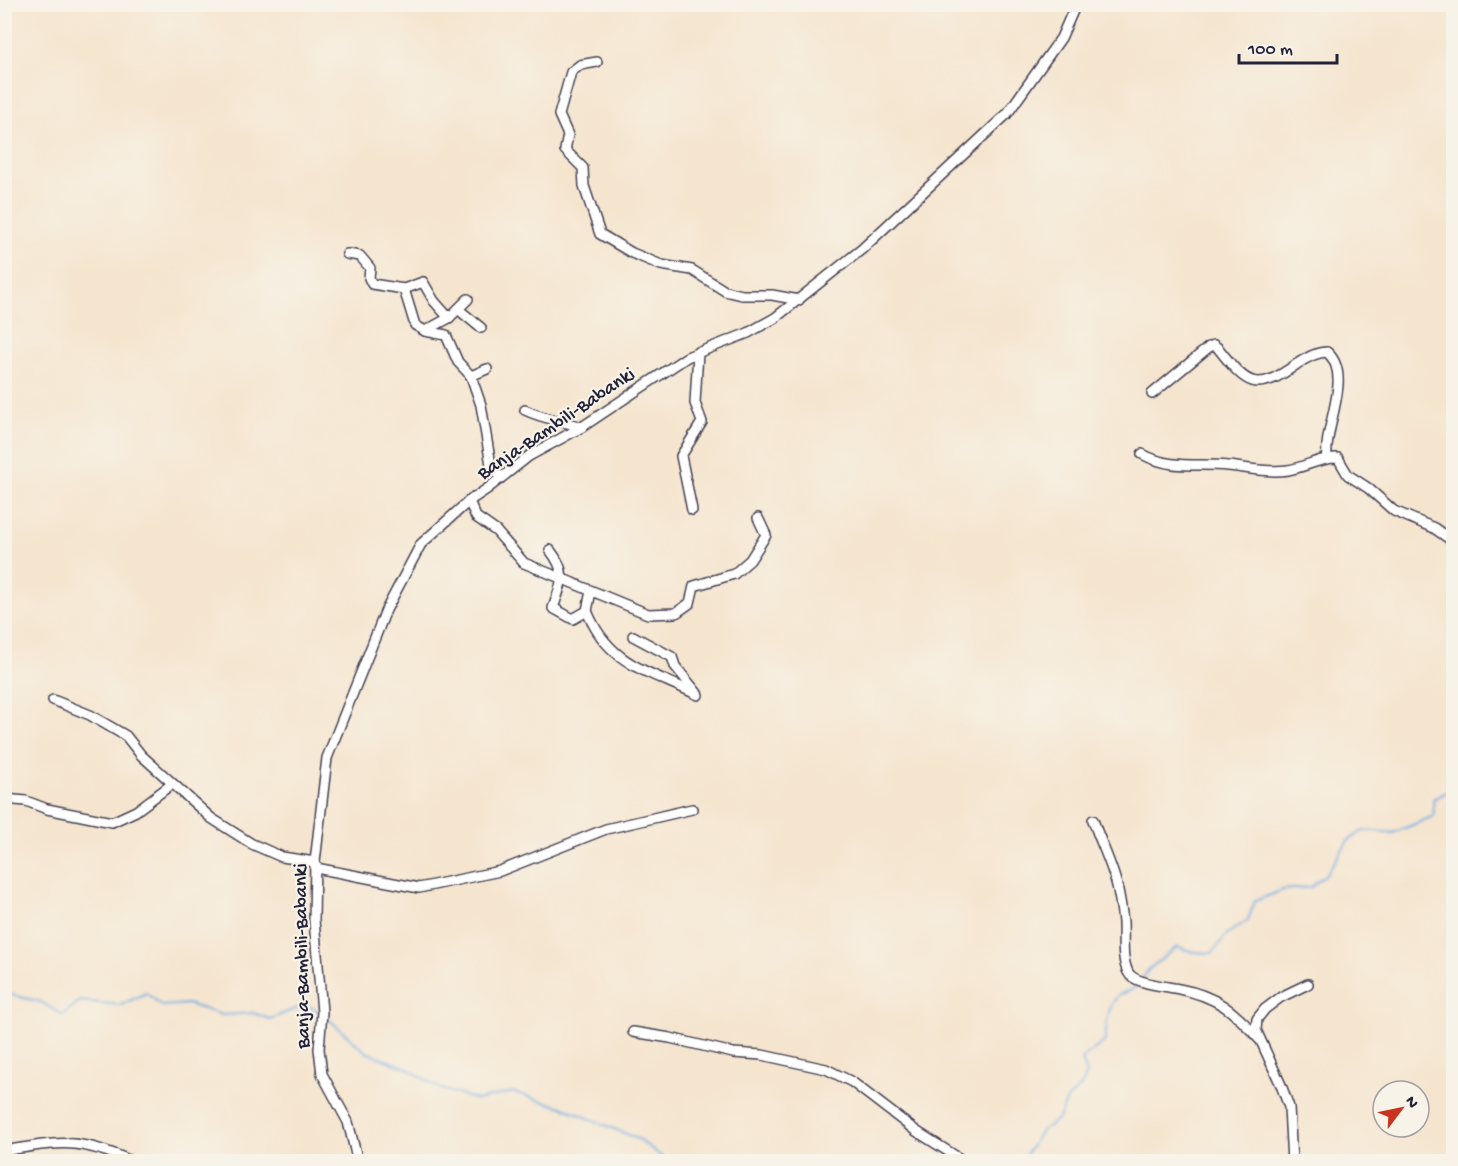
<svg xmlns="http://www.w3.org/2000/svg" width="1458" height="1166" font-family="'Gochi Hand',sans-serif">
<rect width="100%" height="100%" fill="#f7f3e8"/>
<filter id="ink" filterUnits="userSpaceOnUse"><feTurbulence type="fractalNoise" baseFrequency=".0167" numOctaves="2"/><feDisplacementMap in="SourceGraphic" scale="12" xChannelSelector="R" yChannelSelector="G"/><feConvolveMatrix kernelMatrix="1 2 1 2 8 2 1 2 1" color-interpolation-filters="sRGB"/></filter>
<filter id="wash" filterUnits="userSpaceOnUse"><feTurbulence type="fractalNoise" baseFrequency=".008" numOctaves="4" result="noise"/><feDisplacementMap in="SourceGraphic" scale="24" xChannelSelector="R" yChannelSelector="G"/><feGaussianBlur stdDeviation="1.35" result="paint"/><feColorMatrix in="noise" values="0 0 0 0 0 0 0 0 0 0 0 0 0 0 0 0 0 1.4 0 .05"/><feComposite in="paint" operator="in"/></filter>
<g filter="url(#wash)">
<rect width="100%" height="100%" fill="#f5e5cf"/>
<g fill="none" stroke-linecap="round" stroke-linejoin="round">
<g stroke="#71ade3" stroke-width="2">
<path d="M1143,978L1149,969L1177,947L1194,952L1212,953L1227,934L1248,920L1255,901L1283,890L1311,887L1327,873L1348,841L1364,830L1393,833L1434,816L1433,799L1449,791L1454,784"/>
<path d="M4,993L41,1002L62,1015L80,1001L121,1005L146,993L162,1006L188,1004L222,1015L253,1013L270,1019L306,1005L320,1012"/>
<path d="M324,1015L366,1052L407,1068L439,1088L477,1100L513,1092L565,1108L640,1140L669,1162"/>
<path d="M1022,1162L1040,1132L1059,1118L1068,1098L1080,1088L1087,1074L1082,1059L1105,1041C1106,1027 1107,1005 1119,995C1127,990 1134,991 1140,983"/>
</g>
</g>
</g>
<g filter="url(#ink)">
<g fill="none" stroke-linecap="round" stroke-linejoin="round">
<g stroke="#423f51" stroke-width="12">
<g id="minor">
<path d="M597,62L580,65L571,72L559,115L568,135L565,150L583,168L584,186L600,234L632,253L661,265L692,270L725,291L742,295H772L799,300"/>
<path d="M347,254L360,256L370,268L369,278L372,284L404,289"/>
<path d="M468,299L449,318L425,331L446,335L458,362L471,376"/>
<path d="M458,309L481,328"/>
<path d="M425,331L415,325L404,289L423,282L434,301L449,318"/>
<path d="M487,369L471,376L481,405L491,465L501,478"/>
<path d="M1152,394L1209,347L1214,345L1218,348C1247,385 1255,394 1297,364C1306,358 1317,352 1327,352C1354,376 1323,427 1327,458"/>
<path d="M525,410C543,419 563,421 582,427"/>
<path d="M1142,454C1172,470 1196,463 1228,466C1248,468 1268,473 1288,470C1306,467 1321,457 1338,458L1348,475L1368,488L1394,511L1434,528L1454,542"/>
<path d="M469,501L476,517L496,531L524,563L648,614L676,613L690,603L694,586L734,574L750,560L766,535L758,518"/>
<path d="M692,510L681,456L702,422L695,403L698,352"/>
<path d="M550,550C568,573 562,582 553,608L573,619L587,611L591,591"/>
<path d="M587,611C609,666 650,671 698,695"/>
<path d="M633,636L672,657L675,666L697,693"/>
<path d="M53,700L90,715L126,736L141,755L211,818L252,844L282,857L315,862"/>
<path d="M4,799L26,801L47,809L112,822L136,811L172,784"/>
<path d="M1093,820C1101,844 1113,866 1118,890C1120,900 1122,911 1123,922C1124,937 1121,958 1128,972C1133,984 1167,986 1179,989C1217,996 1234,1011 1259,1039"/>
<path d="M316,868L419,888L500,871L606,829L692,809"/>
<path d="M633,1032L670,1038L733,1053L762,1055L826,1069L852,1082L916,1131L965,1162"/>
<path d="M4,1151C60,1141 81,1138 133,1162"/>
<path d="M358,1162L348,1122L322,1074L319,1049L322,1012L314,920L315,862L327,758L386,610L421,544L469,501L487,489L529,456L582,427L687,357L748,333L775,318L862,249L1007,114L1061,38L1076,4"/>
<path d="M1292,1162L1289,1107L1281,1085L1256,1030L1257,1019L1265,1009L1281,997L1308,984"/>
</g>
</g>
<use href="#minor" stroke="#fff" stroke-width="9"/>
</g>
</g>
<g text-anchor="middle" stroke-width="4.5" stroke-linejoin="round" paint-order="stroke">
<g font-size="20" fill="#22223b" stroke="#f7f3e8">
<text transform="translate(555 422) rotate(-34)" y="7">Banja-Bambili-Babanki</text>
<text transform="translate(300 956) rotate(-91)" y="7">Banja-Bambili-Babanki</text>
</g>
</g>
<rect width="1458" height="1166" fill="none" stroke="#f7f3e8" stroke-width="24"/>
<g transform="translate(1401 1109) rotate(58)"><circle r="28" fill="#f7f3e8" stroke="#a29fa3" stroke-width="1.5"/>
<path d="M0-4.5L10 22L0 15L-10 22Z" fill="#c8321e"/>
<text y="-9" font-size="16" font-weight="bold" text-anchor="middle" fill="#22223b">N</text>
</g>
<path d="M1239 54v9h98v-9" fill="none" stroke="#22223b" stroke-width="3"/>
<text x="1248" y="54" font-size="18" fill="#22223b" stroke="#f7f3e8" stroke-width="4.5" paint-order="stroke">100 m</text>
</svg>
